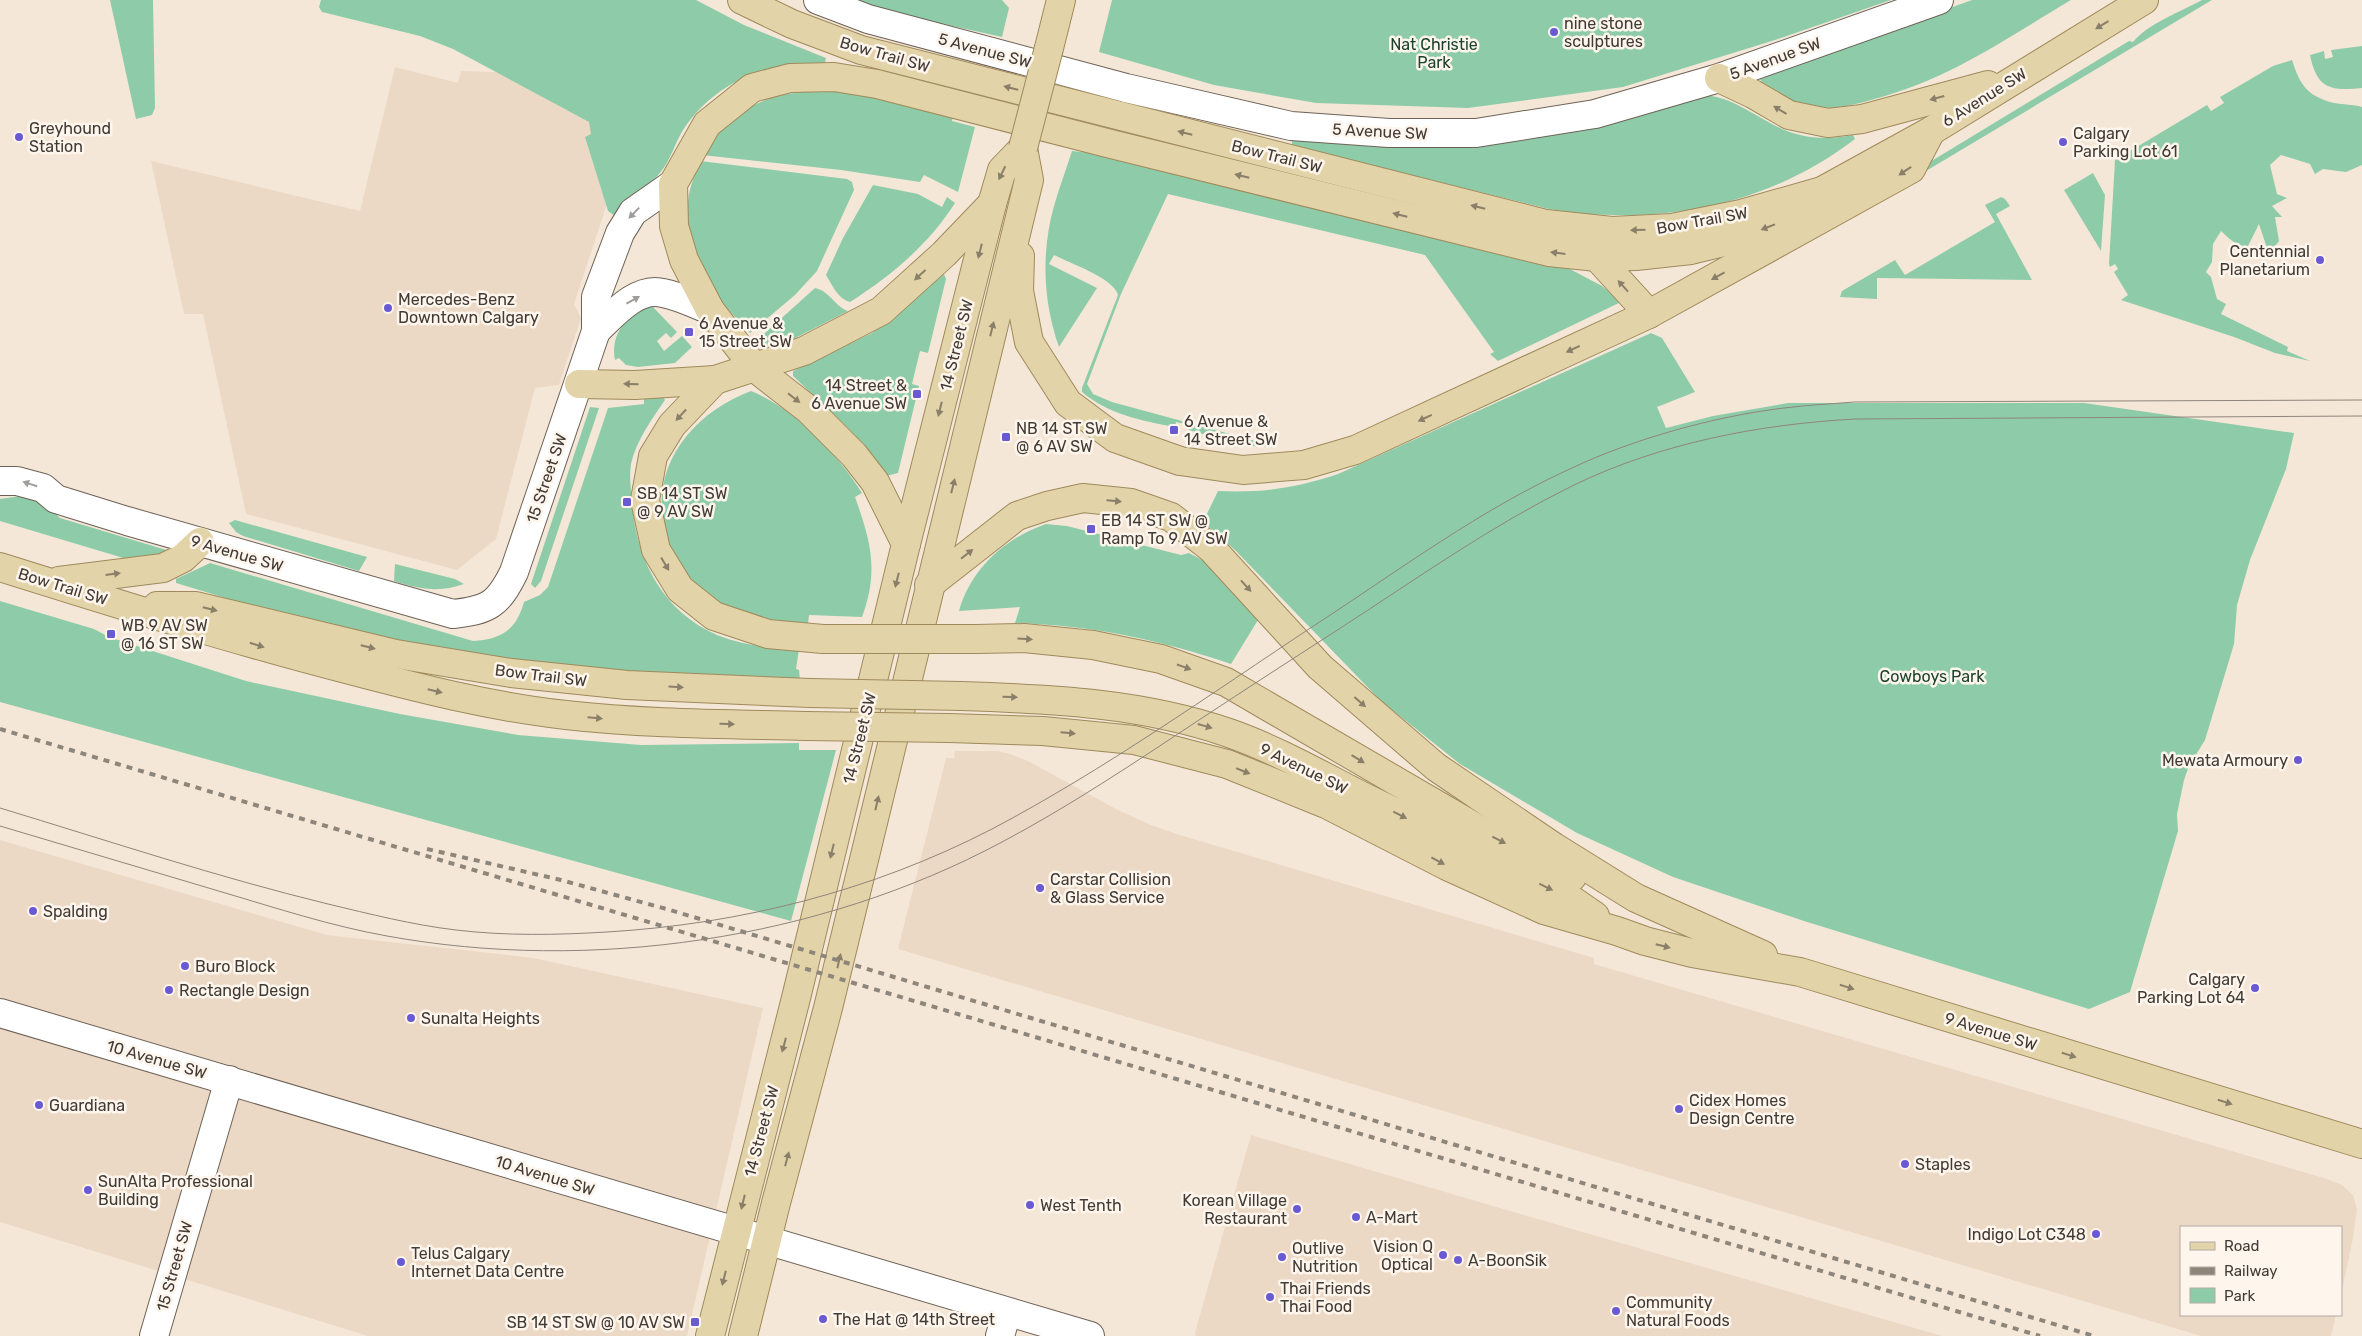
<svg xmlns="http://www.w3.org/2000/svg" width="2362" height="1336" font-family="Rubik,sans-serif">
<rect width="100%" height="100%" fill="#f5e7d8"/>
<g fill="#ecd9c5">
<path d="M395,67L458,83L461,71L531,73L634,122L574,304L581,318L559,385L535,388L496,539L457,570L246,514L203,314H184L151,161L360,211Z"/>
<path d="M955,751H998L1010,754L1028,761L1116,809L1151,825L1180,835L1594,958V964L2327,1179L2342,1185L2353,1195L2357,1209L2353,1238L2341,1295V1227H2181V1315H2336L2331,1336H2201L898,949L946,758H954Z"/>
<path d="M0,840L327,935L534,958L763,1008L687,1336H368L0,1222Z"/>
<path d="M1251,1135L1493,1206L1942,1336H1197L1195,1335L1196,1329Z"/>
</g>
<g fill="#8ecca9">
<path d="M110,0H153L155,108L152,115L136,119Z"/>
<path d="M321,0H696L744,25L826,58L825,63C769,62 719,79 685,127C675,141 671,161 659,174C651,184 639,190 630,198C624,203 619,210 615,216L608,211L585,137L591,134L589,122L453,49L420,36L322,12L319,7Z"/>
<path d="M838,0H1002L1009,8L1002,37L930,21L927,26Z"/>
<path d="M1112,0H1891L1775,40L1623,87L1468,108L1316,103L1214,85L1099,52Z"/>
<path d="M1972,0H2071C2002,41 1950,79 1871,100C1846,107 1821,112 1796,104C1790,102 1785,97 1779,94C1772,89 1764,85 1759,78L1761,75Z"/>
<path d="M2202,0H2212L1772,263L1770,259L2129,41L2133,42C2149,23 2180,12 2202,0Z"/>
<path d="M2362,46V88C2330,91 2317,89 2310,55L2324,51L2325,59L2333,57L2331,50Z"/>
<path d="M2292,60C2300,85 2307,96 2334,103C2344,105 2353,104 2362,107V165L2346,172L2323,169L2315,174L2310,164L2281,155L2270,165L2277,194L2287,198L2272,206L2282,217H2275L2279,241L2269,254L2259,224L2248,246C2236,247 2229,238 2221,231L2213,244L2212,262L2206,272L2211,277L2217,299L2226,304L2221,314L2288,347L2287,351L2310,361L2275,353L2234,337L2121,300L2128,295L2114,272L2118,269L2115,264L2110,267L2109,264L2115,160L2207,105L2211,111L2224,103L2220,97L2273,66Z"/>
<path d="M824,90L850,91L953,115L952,121L975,127L958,192L924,175L920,182L841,170L702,155C738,105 764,94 824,90Z"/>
<path d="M1705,95C1734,98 1753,115 1778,127C1802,139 1827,140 1853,135L1855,139C1766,207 1657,227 1549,209L1292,146V139H1356Z"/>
<path d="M1072,151L1100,154L1370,217L1568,268L1602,286L1621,302L1498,361L1490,354L1494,352L1425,255L1168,194L1121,294L1087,384L1093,394L1112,402L1263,443L1277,444C1260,453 1208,435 1188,430L1189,425L1176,422L1175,427C1142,421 1108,414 1082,392V388L1118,295C1114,278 1069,263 1054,255L1049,264L1097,288L1059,347C1043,302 1041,252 1054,206C1059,188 1066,170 1072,151Z"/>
<path d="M700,161L847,179L852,182L854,190L817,271L795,295L750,333C713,296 680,249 689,194C691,183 696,172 700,161Z"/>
<path d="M2093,173L2105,195L2101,251L2064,190Z"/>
<path d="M873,185L918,194L942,207L947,197L955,203C929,244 891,276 850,302C837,298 833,286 826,275L843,238Z"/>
<path d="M2001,197L2005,199L2010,206L1996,214L2032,280L1877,278V299L1840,297L1842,291L1895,260L1905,275L1995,222L1985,205Z"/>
<path d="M944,274L946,279L928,353L920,351L912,384L919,386L898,473L886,476L850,430L793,376V371L872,333Z"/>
<path d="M815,288C830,291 834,306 848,311L768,352L758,342L765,333Z"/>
<path d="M652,306L677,332L671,338L666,333L657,341L664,351L682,336L692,347L675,363L638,367L626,365L619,358L615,360C610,333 627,314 652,306Z"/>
<path d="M1651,333L1662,338L1695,392L1657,407L1666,428L1713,416L1788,403H2084L2294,433L2286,469L2250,560L2237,605L2234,644L2205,740L2189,766L2184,780L2177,814L2178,831L2130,992L2089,1009L1804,921L1673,877L1577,833L1460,764L1381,701L1236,551L1203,522L1218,491C1263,493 1296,488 1338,474Z"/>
<path d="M751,391C794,408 838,454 862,493L855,497C871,542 879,571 862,617L809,615L808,624C782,622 754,621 730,610C709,601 689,581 678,562C636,489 679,418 751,391Z"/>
<path d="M662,395L665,400C652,419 636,441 631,464C629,476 631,489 632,502C636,559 662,611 717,635C742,645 772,649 799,649L796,669L799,670L800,680L643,677L437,651L265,610L176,583V579L210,563L473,641C502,639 516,630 524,602L540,595L548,587L608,408L644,404V397Z"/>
<path d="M590,407L599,408L541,581L535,588L531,584Z"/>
<path d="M28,495L43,501L60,518L173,552L140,563L0,521V499Z"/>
<path d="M235,520L367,557L359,571L243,536L236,532L229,523Z"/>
<path d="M1046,524L1067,526L1181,555L1189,553L1206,562L1258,620L1231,664C1160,640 1090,625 1015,623L1020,607L959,611C971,569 1005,538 1046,524Z"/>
<path d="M395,564L455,579L464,584C439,593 418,589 394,581Z"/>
<path d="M0,601L94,629L109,637L246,681L400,714L518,735L641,745L799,743V750H836L791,921L0,702Z"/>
</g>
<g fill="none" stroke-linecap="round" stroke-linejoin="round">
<g stroke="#6e6256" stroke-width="30">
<g id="minor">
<path d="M818,0L868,19L1126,88L1291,126L1389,133H1476L1595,114L1719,78L1939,0"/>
<path d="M596,331C613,315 637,286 663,293C679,296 695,304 710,310"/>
<path d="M0,481H17L43,488L56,499L127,521L453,614C488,610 498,605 514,572L596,331V297L620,233L633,212L673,184"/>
<path d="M0,1013L1090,1336"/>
<path d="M154,1336L229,1080"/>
<path d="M1000,1336L1007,1312"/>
</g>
</g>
<g stroke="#9f8a5b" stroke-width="30">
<g id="major">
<path d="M742,0L792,24L861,50L1546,224L1612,231L1672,228L1741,214L1822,191L1931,131L2144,0"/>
<path d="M1049,48L1061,0"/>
<path d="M1719,78L1753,94L1789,115L1828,123L1862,119L1988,85"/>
<path d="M1020,256L1019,291L1029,342L1068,403L1115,438L1180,461L1243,470L1304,465L1355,450L1649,314L1911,169L1931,131"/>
<path d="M1597,257L1649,314"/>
<path d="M715,380L672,425L653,456L645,500L656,550L680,589L714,616L768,634L823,639"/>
<path d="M579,384L635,385L715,380L804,351L881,311L944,254L992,204"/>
<path d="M906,544L875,482L854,455L809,410L755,368L710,310L684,260L674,226L673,184L707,124L752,88L790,78L834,77L877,84L1111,144L1549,252L1597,257L1636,256L1691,250L1736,239L1778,223L1807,208L1822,191"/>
<path d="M0,567C115,603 230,639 346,669C418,688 492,707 566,715C645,724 726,724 806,726"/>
<path d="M59,581L163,568L183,558L200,542"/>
<path d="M929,585L1017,516L1047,506L1083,498L1131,503L1171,517L1212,549L1320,667L1436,767L1554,847L1636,898L1763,955"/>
<path d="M157,606H196L396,654L511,673L627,685L810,693"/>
<path d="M976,639L1024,638L1093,645L1161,659L1226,682L1487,834L1572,877"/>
<path d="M961,696C1052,699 1143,703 1229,733C1275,749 1319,774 1362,796C1431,830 1500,864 1569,898L1595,916"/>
<path d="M949,728L1043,731L1134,740L1227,764L1326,804L1447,866L1544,910L1617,931L1645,941L1692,953L1800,972L2362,1144"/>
<path d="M710,1336L796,998L906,544L992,204L1002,170L1023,148"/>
<path d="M743,1336L776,1203L828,1008L1029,180L1023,148"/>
</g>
</g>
<use href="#minor" stroke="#fff" stroke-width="28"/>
<use href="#major" stroke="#e3d3a9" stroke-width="28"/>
<g stroke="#8e857b" stroke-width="1">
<path d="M0,808C109,841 217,877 328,904C370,914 413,925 456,930C506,936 557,935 607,932C741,924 872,891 992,829C1104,770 1209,695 1315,625C1398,571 1481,509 1572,468C1633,439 1716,416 1784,408C1807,405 1831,404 1854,402L2362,400"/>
<path d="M0,826C74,848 148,870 222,892C276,908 331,926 387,936C591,973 819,940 1002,842C1070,806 1134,763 1199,720C1246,689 1294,658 1342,627C1418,578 1492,525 1574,485C1661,443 1760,424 1856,419L2362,416"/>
</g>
<g stroke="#8e857b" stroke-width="4" stroke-dasharray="6 6" stroke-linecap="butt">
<path d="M0,729L2040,1336"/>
<path d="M427,849L561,880L670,910L2094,1336"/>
</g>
<g stroke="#9f8a5b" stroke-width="30" stroke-linecap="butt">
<g id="major-bridge">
<path d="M1023,148L1049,48"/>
<path d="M823,639H976"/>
<path d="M810,693L961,696"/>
<path d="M806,726L949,728"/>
</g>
</g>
<use href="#major-bridge" stroke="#e3d3a9" stroke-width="28"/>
</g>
<defs><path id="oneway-solid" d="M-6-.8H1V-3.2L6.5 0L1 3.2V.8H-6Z" transform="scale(1.25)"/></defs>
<g fill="#8a7f69">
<use href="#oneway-solid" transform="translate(2102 25) rotate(149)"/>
<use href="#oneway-solid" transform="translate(1011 88) rotate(-166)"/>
<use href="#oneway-solid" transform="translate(1937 98) rotate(165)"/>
<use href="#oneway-solid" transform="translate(1780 110) rotate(-149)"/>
<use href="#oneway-solid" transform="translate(1185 133) rotate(-166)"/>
<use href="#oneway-solid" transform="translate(1905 171) rotate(146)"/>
<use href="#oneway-solid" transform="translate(1002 173) rotate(116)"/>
<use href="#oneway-solid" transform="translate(1242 176) rotate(-166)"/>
<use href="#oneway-solid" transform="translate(1478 207) rotate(-166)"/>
<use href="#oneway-solid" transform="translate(1400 215) rotate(-166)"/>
<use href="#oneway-solid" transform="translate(1768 227) rotate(159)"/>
<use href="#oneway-solid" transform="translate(1638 230) rotate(178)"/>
<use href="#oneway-solid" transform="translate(980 251) rotate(104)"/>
<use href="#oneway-solid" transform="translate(1558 253) rotate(-173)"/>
<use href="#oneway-solid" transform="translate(920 275) rotate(138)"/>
<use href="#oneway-solid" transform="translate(1718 276) rotate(151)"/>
<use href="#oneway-solid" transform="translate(1623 286) rotate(-132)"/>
<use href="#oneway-solid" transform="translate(992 329) rotate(-76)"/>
<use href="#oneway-solid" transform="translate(1573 349) rotate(155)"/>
<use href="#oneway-solid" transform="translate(631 384) rotate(-179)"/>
<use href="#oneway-solid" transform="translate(794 398) rotate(38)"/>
<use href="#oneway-solid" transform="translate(940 409) rotate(104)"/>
<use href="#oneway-solid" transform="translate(681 415) rotate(133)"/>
<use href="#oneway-solid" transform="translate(1425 418) rotate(155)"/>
<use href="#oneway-solid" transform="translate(953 486) rotate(-76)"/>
<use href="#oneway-solid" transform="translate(1114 501) rotate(5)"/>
<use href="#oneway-solid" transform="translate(967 554) rotate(-38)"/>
<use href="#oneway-solid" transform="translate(665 564) rotate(59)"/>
<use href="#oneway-solid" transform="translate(113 574) rotate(-7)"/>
<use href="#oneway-solid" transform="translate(897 580) rotate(104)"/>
<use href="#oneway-solid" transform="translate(1246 586) rotate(48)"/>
<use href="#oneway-solid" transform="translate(210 609) rotate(14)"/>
<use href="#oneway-solid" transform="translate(1025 639) rotate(3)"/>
<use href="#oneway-solid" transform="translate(257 645) rotate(17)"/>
<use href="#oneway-solid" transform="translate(368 647) rotate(14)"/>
<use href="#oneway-solid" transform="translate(1184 667) rotate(19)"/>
<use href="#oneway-solid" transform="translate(676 687) rotate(3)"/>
<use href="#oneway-solid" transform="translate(435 691) rotate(13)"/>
<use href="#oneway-solid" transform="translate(1010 697) rotate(2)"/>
<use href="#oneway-solid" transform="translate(1360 702) rotate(41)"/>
<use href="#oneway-solid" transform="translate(595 718) rotate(5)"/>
<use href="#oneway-solid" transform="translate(727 724) rotate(1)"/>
<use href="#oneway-solid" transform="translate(1205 726) rotate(16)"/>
<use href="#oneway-solid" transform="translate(1068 733) rotate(5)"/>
<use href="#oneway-solid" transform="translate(1358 759) rotate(31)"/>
<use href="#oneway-solid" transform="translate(1243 771) rotate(22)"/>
<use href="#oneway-solid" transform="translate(877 803) rotate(-77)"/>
<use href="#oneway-solid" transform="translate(1400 815) rotate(27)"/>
<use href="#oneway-solid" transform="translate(1499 840) rotate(27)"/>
<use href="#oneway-solid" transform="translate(832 851) rotate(104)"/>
<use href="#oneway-solid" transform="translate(1438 861) rotate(28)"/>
<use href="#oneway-solid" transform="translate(1546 887) rotate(26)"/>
<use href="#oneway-solid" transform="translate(1663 946) rotate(14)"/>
<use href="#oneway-solid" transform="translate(839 961) rotate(-77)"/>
<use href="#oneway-solid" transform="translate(1847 987) rotate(17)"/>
<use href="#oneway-solid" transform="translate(784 1045) rotate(105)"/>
<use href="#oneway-solid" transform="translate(2069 1055) rotate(17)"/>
<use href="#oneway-solid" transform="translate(2225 1102) rotate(17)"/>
<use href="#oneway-solid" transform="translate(787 1159) rotate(-75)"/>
<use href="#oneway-solid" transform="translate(743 1202) rotate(104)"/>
<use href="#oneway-solid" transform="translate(724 1278) rotate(104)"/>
</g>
<g fill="#a09d9a">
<use href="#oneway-solid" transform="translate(634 213) rotate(134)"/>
<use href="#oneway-solid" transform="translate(633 300) rotate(-29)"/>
<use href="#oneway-solid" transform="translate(30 484) rotate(-163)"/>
</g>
<g fill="#695ad3" stroke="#fef5ec" stroke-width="2">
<circle cx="1554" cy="32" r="5"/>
<circle cx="19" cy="137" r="5"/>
<circle cx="2063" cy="142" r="5"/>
<circle cx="2320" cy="260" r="5"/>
<circle cx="388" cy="308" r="5"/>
<rect x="684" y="327" width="10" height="10" rx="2.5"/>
<rect x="912" y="389" width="10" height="10" rx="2.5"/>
<rect x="1169" y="425" width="10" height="10" rx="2.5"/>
<rect x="1001" y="432" width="10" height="10" rx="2.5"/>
<rect x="622" y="497" width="10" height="10" rx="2.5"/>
<rect x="1086" y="524" width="10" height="10" rx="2.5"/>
<rect x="106" y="629" width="10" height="10" rx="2.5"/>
<circle cx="2298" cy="760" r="5"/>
<circle cx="1040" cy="888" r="5"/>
<circle cx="33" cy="911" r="5"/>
<circle cx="185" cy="966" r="5"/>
<circle cx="2255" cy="988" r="5"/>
<circle cx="169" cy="990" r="5"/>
<circle cx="411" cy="1018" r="5"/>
<circle cx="39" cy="1105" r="5"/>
<circle cx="1679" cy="1109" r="5"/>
<circle cx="1905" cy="1164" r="5"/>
<circle cx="88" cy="1190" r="5"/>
<circle cx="1030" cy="1205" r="5"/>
<circle cx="1297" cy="1209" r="5"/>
<circle cx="1356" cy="1217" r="5"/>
<circle cx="2096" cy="1234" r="5"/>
<circle cx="1443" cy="1255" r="5"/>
<circle cx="1282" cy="1257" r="5"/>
<circle cx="1458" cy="1260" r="5"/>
<circle cx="401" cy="1262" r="5"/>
<circle cx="1270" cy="1297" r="5"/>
<circle cx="1616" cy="1311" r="5"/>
<circle cx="823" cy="1319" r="5"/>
<rect x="690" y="1317" width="10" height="10" rx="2.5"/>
</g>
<g text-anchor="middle" stroke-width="5" stroke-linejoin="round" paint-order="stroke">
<g font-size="16" fill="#413b35" stroke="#fef5ec" text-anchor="start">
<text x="1564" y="29">nine stone<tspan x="1564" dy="18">sculptures</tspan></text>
<text x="29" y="134">Greyhound<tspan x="29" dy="18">Station</tspan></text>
<text x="2073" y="139">Calgary<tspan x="2073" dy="18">Parking Lot 61</tspan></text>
<text x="2310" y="257" text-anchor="end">Centennial<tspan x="2310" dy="18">Planetarium</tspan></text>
<text x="398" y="305">Mercedes-Benz<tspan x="398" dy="18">Downtown Calgary</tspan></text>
<text x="699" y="329">6 Avenue &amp;<tspan x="699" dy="18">15 Street SW</tspan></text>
<text x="907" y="391" text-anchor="end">14 Street &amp;<tspan x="907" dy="18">6 Avenue SW</tspan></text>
<text x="1184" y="427">6 Avenue &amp;<tspan x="1184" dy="18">14 Street SW</tspan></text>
<text x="1016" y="434">NB 14 ST SW<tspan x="1016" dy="18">@ 6 AV SW</tspan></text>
<text x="637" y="499">SB 14 ST SW<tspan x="637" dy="18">@ 9 AV SW</tspan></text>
<text x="1101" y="526">EB 14 ST SW @<tspan x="1101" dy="18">Ramp To 9 AV SW</tspan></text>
<text x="121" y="631">WB 9 AV SW<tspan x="121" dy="18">@ 16 ST SW</tspan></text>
<text x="2288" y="766" text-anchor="end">Mewata Armoury</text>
<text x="1050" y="885">Carstar Collision<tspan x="1050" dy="18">&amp; Glass Service</tspan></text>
<text x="43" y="917">Spalding</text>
<text x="195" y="972">Buro Block</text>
<text x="2245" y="985" text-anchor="end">Calgary<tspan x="2245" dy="18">Parking Lot 64</tspan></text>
<text x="179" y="996">Rectangle Design</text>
<text x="421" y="1024">Sunalta Heights</text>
<text x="1689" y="1106">Cidex Homes<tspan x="1689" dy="18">Design Centre</tspan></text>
<text x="49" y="1111">Guardiana</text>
<text x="1915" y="1170">Staples</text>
<text x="98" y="1187">SunAlta Professional<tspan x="98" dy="18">Building</tspan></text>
<text x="1287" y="1206" text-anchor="end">Korean Village<tspan x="1287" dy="18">Restaurant</tspan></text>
<text x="1040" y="1211">West Tenth</text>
<text x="1366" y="1223">A-Mart</text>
<text x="2086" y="1240" text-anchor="end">Indigo Lot C348</text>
<text x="1433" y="1252" text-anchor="end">Vision Q<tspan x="1433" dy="18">Optical</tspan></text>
<text x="1292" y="1254">Outlive<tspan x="1292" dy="18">Nutrition</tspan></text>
<text x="411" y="1259">Telus Calgary<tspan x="411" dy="18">Internet Data Centre</tspan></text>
<text x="1468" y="1266">A-BoonSik</text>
<text x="1280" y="1294">Thai Friends<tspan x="1280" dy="18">Thai Food</tspan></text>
<text x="1626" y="1308">Community<tspan x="1626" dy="18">Natural Foods</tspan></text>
<text x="833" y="1325">The Hat @ 14th Street</text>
<text x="685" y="1328" text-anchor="end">SB 14 ST SW @ 10 AV SW</text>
</g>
<g font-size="16" fill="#1b432f" stroke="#fef5ec">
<text x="1434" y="50">Nat Christie<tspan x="1434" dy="18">Park</tspan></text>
<text x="1932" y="682">Cowboys Park</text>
</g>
<g font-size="16" fill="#413b35" stroke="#fef5ec">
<text transform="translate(985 50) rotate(15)" y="6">5 Avenue SW</text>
<text transform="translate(885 54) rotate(16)" y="6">Bow Trail SW</text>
<text transform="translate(1775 58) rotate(-20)" y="6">5 Avenue SW</text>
<text transform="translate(1984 97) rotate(-32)" y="6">6 Avenue SW</text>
<text transform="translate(1380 131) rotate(3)" y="6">5 Avenue SW</text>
<text transform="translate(1277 156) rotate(14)" y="6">Bow Trail SW</text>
<text transform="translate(1702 220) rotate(-10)" y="6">Bow Trail SW</text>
<text transform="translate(956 345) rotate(-76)" y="6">14 Street SW</text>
<text transform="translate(546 478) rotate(-71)" y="6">15 Street SW</text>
<text transform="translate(237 553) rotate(16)" y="6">9 Avenue SW</text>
<text transform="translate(63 586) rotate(17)" y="6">Bow Trail SW</text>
<text transform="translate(541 675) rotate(7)" y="6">Bow Trail SW</text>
<text transform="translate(859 738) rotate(-76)" y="6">14 Street SW</text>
<text transform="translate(1304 768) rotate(26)" y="6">9 Avenue SW</text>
<text transform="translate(1991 1031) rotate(17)" y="6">9 Avenue SW</text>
<text transform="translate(157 1059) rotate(16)" y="6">10 Avenue SW</text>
<text transform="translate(761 1131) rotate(-75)" y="6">14 Street SW</text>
<text transform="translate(545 1175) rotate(17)" y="6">10 Avenue SW</text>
<text transform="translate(174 1266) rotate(-74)" y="6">15 Street SW</text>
</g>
</g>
<rect x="2180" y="1226" width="162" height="90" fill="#fef5ec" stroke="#b2aba3"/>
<rect x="2190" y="1242" width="25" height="8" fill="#e3d3a9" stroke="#b2aba3"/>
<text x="2224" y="1251" font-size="15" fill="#413b35">Road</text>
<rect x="2190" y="1267" width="25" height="8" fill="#8e857b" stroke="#b2aba3"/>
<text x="2224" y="1276" font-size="15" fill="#413b35">Railway</text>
<rect x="2190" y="1288" width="25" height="15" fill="#8ecca9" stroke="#b2aba3"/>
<text x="2224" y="1301" font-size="15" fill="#413b35">Park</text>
</svg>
